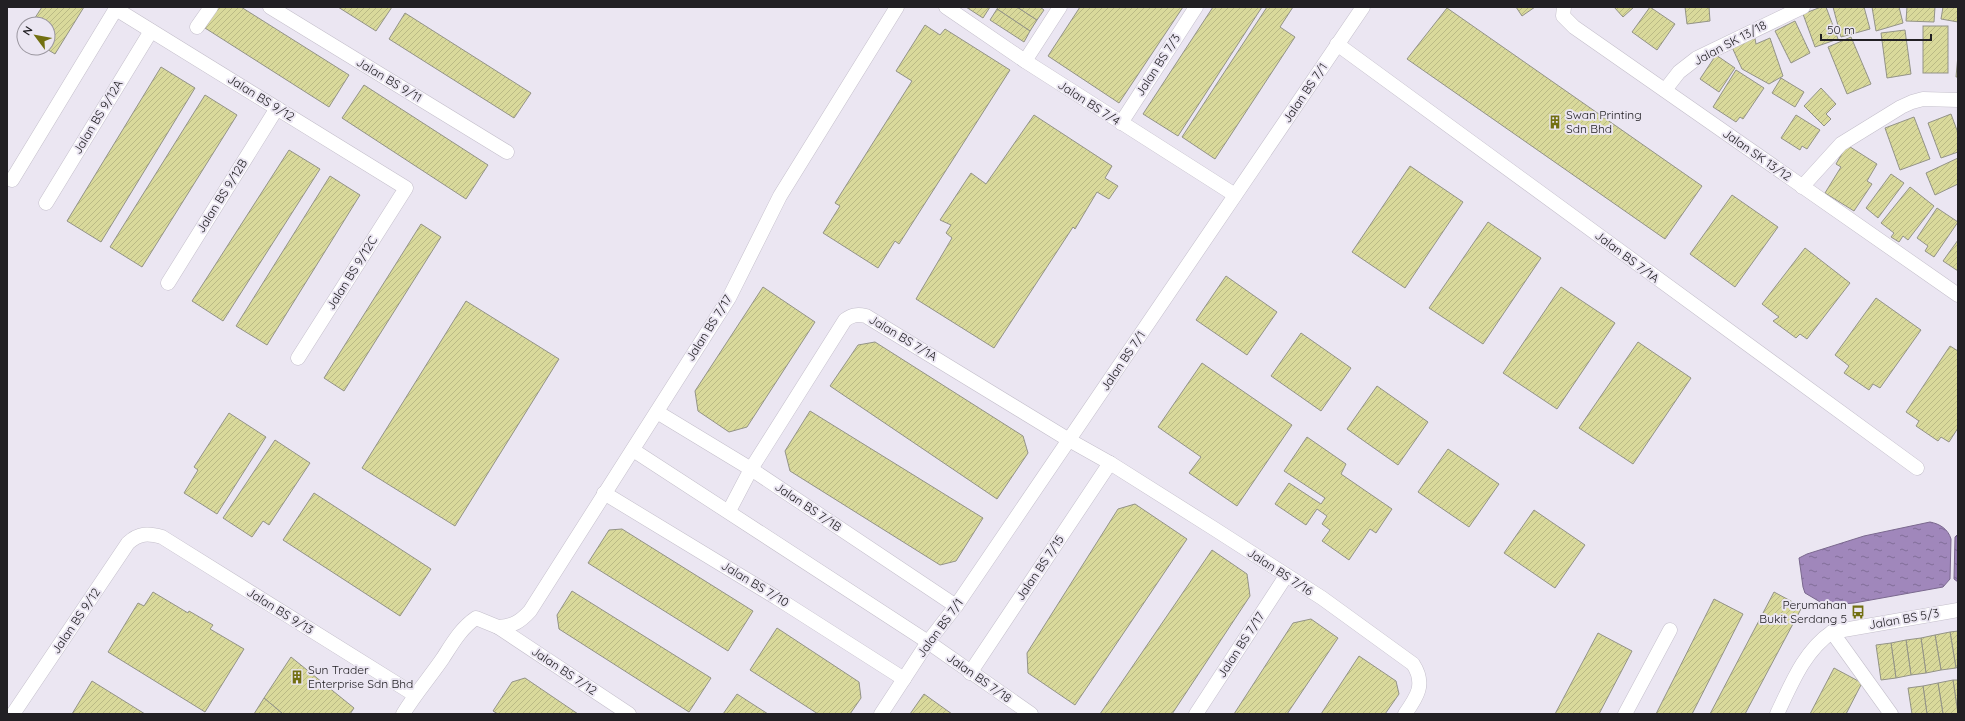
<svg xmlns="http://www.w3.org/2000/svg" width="1965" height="721" font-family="Quicksand,sans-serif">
<defs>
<pattern id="water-ripples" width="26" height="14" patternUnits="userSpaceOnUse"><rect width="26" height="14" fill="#a087bb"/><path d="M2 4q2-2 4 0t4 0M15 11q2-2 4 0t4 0" fill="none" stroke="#826e98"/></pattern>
<pattern id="building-hatch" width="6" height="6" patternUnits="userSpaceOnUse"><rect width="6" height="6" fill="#d9d99b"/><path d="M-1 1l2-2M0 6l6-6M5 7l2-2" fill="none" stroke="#baba85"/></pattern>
</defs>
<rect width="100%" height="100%" fill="#ebe6f2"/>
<g fill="url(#water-ripples)" stroke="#7a688e">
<path d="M1930,522C1940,524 1948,529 1951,539L1950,579L1943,587L1854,603L1832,605L1822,603L1805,593L1803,587L1799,558L1807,554L1864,536Z"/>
<path d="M1958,534V582L1954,579L1955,537Z"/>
</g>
<g fill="url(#building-hatch)" stroke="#939387">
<path d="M42,7H84L55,54L45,48H48V24H31Z"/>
<path d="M218,7H241L349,75L329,107L205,28Z"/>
<path d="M338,7H392L376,31Z"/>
<path d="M966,7H990L983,18Z"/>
<path d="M998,7H1017L1037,20L1030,31L997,9Z"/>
<path d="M1017,7H1040L1044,10L1037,20Z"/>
<path d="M1080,7H1183L1119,103L1048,56Z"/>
<path d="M1213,7H1262L1178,136L1143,114Z"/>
<path d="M1267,7H1293L1280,27L1295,37L1215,159L1182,137Z"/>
<path d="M1516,7H1535L1522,16Z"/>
<path d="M1614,7H1634L1623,17Z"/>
<path d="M1650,7L1675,24L1657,50L1632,32Z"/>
<path d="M1685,7H1711H1709L1710,21L1687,24Z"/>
<path d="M1821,7H1826L1838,39L1815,47L1803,14Z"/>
<path d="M1833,7H1864L1870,29L1841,37Z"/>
<path d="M1872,7H1899L1903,23L1876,31Z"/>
<path d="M1907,7H1935L1934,22L1906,21Z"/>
<path d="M1943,7H1958V22L1941,19Z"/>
<path d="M1447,8L1702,186L1665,239L1407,59Z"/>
<path d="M997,9L1030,31L1024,42L990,20Z"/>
<path d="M405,13L531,93L514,118L389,39Z"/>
<path d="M1795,21L1810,53L1791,63L1775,31Z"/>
<path d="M925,25L940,35L945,29L1010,70L899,244L895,241L878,268L823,233L840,206L835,203L912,81L896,71Z"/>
<rect x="1923" y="26" width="25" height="47"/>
<path d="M1905,30L1911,74L1887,78L1881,33Z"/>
<path d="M1754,33L1756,44L1770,38L1783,76L1769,84L1742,69L1731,45Z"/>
<path d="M1851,37L1871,84L1847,94L1828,47Z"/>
<path d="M1716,55L1735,68L1719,92L1700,79Z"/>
<path d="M1958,55V77H1956Z"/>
<path d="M161,67L195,88L101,242L67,221Z"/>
<path d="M1736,70L1764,88L1743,119L1740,117L1736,122L1713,107Z"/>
<path d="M1781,78L1804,92L1795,107L1772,93Z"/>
<path d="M364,85L488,165L466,199L342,118Z"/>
<path d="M1821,88L1836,104L1826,114L1831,119L1824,126L1804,106Z"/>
<path d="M205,95L237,115L142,267L110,247Z"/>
<path d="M1951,114L1958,133V152L1941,158L1928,123Z"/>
<path d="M1034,115L1112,166L1105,178L1118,186L1109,199L1097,192L1075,229L1073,227L994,348L916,299L952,238L946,233L951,225L940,220L971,173L986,184Z"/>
<path d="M1796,115L1820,130L1807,149L1802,146L1800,150L1781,138Z"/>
<path d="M1914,117L1930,159L1900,170L1885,128Z"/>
<path d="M1847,145L1877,164L1867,181L1872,184L1854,211L1825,193L1841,167L1836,164Z"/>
<path d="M289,150L320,169L223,321L192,301Z"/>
<path d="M1958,158V184L1935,195L1926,173Z"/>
<path d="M1410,166L1463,202L1405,288L1352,252Z"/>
<path d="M1891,174L1904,183L1878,218L1866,208Z"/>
<path d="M330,176L360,195L267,345L236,326Z"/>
<path d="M1910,187L1934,206L1908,240L1903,236L1899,242L1891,237L1894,233L1881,223Z"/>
<path d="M1732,195L1778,227L1735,287L1690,254Z"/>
<path d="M1937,208L1958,222L1934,257L1925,251L1928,246L1917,238Z"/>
<path d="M1488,222L1541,258L1483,344L1429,308Z"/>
<path d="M421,224L441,237L344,391L324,378Z"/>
<path d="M1958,240V271L1943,261Z"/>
<path d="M1805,248L1850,283L1807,339L1800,334L1796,338L1773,321L1779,317L1762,304Z"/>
<path d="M1226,276L1277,312L1247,355L1196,320Z"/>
<path d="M763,287L815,322L747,427L729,432L698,411L695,391Z"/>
<path d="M1561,287L1615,323L1557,409L1503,373Z"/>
<path d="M1876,298L1921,330L1880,388L1873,384L1869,390L1844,373L1849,366L1835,355Z"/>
<path d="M466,301L559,359L455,526L362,468Z"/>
<path d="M1301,333L1351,368L1321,411L1271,376Z"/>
<path d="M875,342L1023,436L1028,453L997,499L830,386L858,345Z"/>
<path d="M1638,342L1691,378L1633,464L1579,428Z"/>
<path d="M1950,346L1958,351V428L1949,442L1941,437L1938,441L1916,426L1919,421L1906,412Z"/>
<path d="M1202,363L1292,425L1237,506L1189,473L1201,457L1158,427Z"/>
<path d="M1377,386L1428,422L1398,465L1347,429Z"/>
<path d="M810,411L983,518L956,561L940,565L790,471L785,451Z"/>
<path d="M229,413L266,437L217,514L184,493L198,470L194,467Z"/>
<path d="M1307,437L1346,464L1341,474L1392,509L1376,533L1370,529L1349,560L1322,541L1330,530L1322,524L1327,516L1317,509L1306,525L1275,504L1289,483L1321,504L1325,498L1284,471Z"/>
<path d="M275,440L310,463L269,525L263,521L252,537L223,518Z"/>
<path d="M1448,449L1499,484L1469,527L1418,492Z"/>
<path d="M314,493L431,569L400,616L283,540Z"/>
<path d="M1135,504L1187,539L1075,705L1028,673L1027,653L1118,509Z"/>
<path d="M1534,510L1585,545L1555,588L1504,553Z"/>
<path d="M622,529L753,611L728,651L588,563L609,530Z"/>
<path d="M1212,550L1247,574L1250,596L1172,714H1100Z"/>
<path d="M572,591L711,678L689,712L559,629L557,615Z"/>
<path d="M153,592L188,613L189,611L213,625L210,629L244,649L205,712L108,652L138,603L144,606Z"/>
<path d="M1774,592L1802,607L1745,714H1710Z"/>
<path d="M1714,599L1743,614L1692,714H1656Z"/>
<path d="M1311,619L1338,638L1287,714H1234L1293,623Z"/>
<path d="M777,628L859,682L861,698L850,714H818L750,670Z"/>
<path d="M1958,631V667L1956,668L1950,632Z"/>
<path d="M1950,632L1956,668L1941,670L1935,635Z"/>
<path d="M1598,633L1632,651L1599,714H1555Z"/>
<path d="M1935,635L1941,670L1926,673L1921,638Z"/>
<path d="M1921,638L1926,673L1911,675L1906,640Z"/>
<path d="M1906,640L1911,675L1896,678L1891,643Z"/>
<path d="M1891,643L1896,678L1881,680L1876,645Z"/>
<path d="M1359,656L1396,681L1399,694L1385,714H1321Z"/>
<path d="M291,657L354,708L350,714H283L264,698Z"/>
<path d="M1834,668L1862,683L1846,714H1810Z"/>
<path d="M525,678L578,714H498L493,711L512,682Z"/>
<path d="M1953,680H1958V714Z"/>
<path d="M1953,680L1958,714H1943L1938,683Z"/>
<path d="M92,681L145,714H72Z"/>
<path d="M1938,683L1943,714H1927L1923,686Z"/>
<path d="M1923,686L1927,714H1912L1908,688Z"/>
<path d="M737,694L768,714H723Z"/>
<path d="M924,694L952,714H910Z"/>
<path d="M264,698L283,714H254Z"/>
</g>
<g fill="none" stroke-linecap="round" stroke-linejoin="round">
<g stroke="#c4bfcb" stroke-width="15">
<g id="minor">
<path d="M270,7L507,152"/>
<path d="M946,7L1025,61L1235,195"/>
<path d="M1564,7L1563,16L1574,27L1958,295"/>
<path d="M116,9L406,188L298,358"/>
<path d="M197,27L211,7"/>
<path d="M1337,44L1917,468"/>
<path d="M1025,61L1060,7"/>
<path d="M1665,90L1679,72L1697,58L1803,7"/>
<path d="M1121,123L1196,7"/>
<path d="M12,180L117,7"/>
<path d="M1802,187L1841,144L1901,107L1912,102L1923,99L1958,100"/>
<path d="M46,203L151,31"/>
<path d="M168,283L277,108"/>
<path d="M657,412L751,469L956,606"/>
<path d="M633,450L928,642L1031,714"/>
<path d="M604,493L777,598L904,679"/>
<path d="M729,511L751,469L845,320C852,315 857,314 866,316L1069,440L1110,463L1213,528L1322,598L1413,664C1426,684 1417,697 1405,714"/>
<path d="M498,627C513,626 520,622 530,611L729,298L780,196L897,7"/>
<path d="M1832,632L1891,714"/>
<path d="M970,673L1110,463"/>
<path d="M13,714L128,543C139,533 148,533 162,537L415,695"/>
<path d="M403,714C415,694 430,677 443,658C452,644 461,628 476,618L498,627L629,714"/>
<path d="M881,714L928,642L956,606L1363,7"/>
<path d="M1196,714L1286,576"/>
<path d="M1625,714L1670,630"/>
<path d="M1777,714C1791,685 1804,651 1832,632L1958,610"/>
</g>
</g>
<use href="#minor" stroke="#fff" stroke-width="14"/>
</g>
<defs>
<g id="building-bare" transform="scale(1.08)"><path d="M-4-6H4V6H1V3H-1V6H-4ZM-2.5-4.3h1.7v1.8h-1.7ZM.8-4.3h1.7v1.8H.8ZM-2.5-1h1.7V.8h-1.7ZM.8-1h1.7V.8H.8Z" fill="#726f11" stroke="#ebe6f2" stroke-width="2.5" paint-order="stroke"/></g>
<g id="bus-bare" transform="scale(1.08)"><path d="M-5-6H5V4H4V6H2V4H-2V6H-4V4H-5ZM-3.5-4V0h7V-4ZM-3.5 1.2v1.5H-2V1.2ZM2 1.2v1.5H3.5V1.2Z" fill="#726f11" stroke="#ebe6f2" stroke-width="2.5" paint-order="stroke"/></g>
</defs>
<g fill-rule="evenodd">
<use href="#building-bare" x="1555" y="122"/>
<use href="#bus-bare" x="1858" y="612"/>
<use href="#building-bare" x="297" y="677"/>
</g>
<g text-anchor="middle" stroke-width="4" stroke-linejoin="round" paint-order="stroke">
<g font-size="12" fill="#222024" stroke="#ebe6f2">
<text transform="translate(1730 43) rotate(-28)" y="4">Jalan SK 13/18</text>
<text transform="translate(1158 65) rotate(-57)" y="4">Jalan BS 7/3</text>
<text transform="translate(389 80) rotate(31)" y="4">Jalan BS 9/11</text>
<text transform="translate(1305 93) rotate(-56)" y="4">Jalan BS 7/1</text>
<text transform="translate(261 98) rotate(32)" y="4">Jalan BS 9/12</text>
<text transform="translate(1089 103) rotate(33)" y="4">Jalan BS 7/4</text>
<text transform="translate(98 117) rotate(-59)" y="4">Jalan BS 9/12A</text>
<text transform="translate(1757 155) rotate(35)" y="4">Jalan SK 13/12</text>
<text transform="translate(222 196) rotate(-58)" y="4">Jalan BS 9/12B</text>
<text transform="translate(1627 257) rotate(37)" y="4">Jalan BS 7/1A</text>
<text transform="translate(352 273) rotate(-58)" y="4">Jalan BS 9/12C</text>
<text transform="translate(709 328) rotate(-58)" y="4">Jalan BS 7/17</text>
<text transform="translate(903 338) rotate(31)" y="4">Jalan BS 7/1A</text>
<text transform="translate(1123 361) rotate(-56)" y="4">Jalan BS 7/1</text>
<text transform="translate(808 507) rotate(34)" y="4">Jalan BS 7/1B</text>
<text transform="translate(1040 568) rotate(-56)" y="4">Jalan BS 7/15</text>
<text transform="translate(1280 572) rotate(33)" y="4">Jalan BS 7/16</text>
<text transform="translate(755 584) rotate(31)" y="4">Jalan BS 7/10</text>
<text transform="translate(280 611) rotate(32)" y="4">Jalan BS 9/13</text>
<text transform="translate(1904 619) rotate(-10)" y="4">Jalan BS 5/3</text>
<text transform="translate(76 621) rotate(-56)" y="4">Jalan BS 9/12</text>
<text transform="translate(940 628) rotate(-54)" y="4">Jalan BS 7/1</text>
<text transform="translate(1241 645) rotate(-57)" y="4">Jalan BS 7/17</text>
<text transform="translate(564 671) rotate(34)" y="4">Jalan BS 7/12</text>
<text transform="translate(979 678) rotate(35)" y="4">Jalan BS 7/18</text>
</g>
<g font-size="12" fill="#222024" stroke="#ebe6f2" text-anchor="start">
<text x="1566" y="119">Swan Printing<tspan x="1566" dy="14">Sdn Bhd</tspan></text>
<text x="1847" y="609" text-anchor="end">Perumahan<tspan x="1847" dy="14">Bukit Serdang 5</tspan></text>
<text x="308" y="674">Sun Trader<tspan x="308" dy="14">Enterprise Sdn Bhd</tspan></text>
</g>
</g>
<rect width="1965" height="721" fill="none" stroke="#222024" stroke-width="16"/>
<g transform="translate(36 36) rotate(302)"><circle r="19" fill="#ebe6f2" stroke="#9b97a0"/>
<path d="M0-3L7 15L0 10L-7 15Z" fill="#726f11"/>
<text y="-6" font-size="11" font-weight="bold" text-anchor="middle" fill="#222024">N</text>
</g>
<path d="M1821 34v6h110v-6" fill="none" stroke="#222024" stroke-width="2"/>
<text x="1827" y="34" font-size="12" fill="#222024" stroke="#ebe6f2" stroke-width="3" paint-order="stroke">50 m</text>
</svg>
